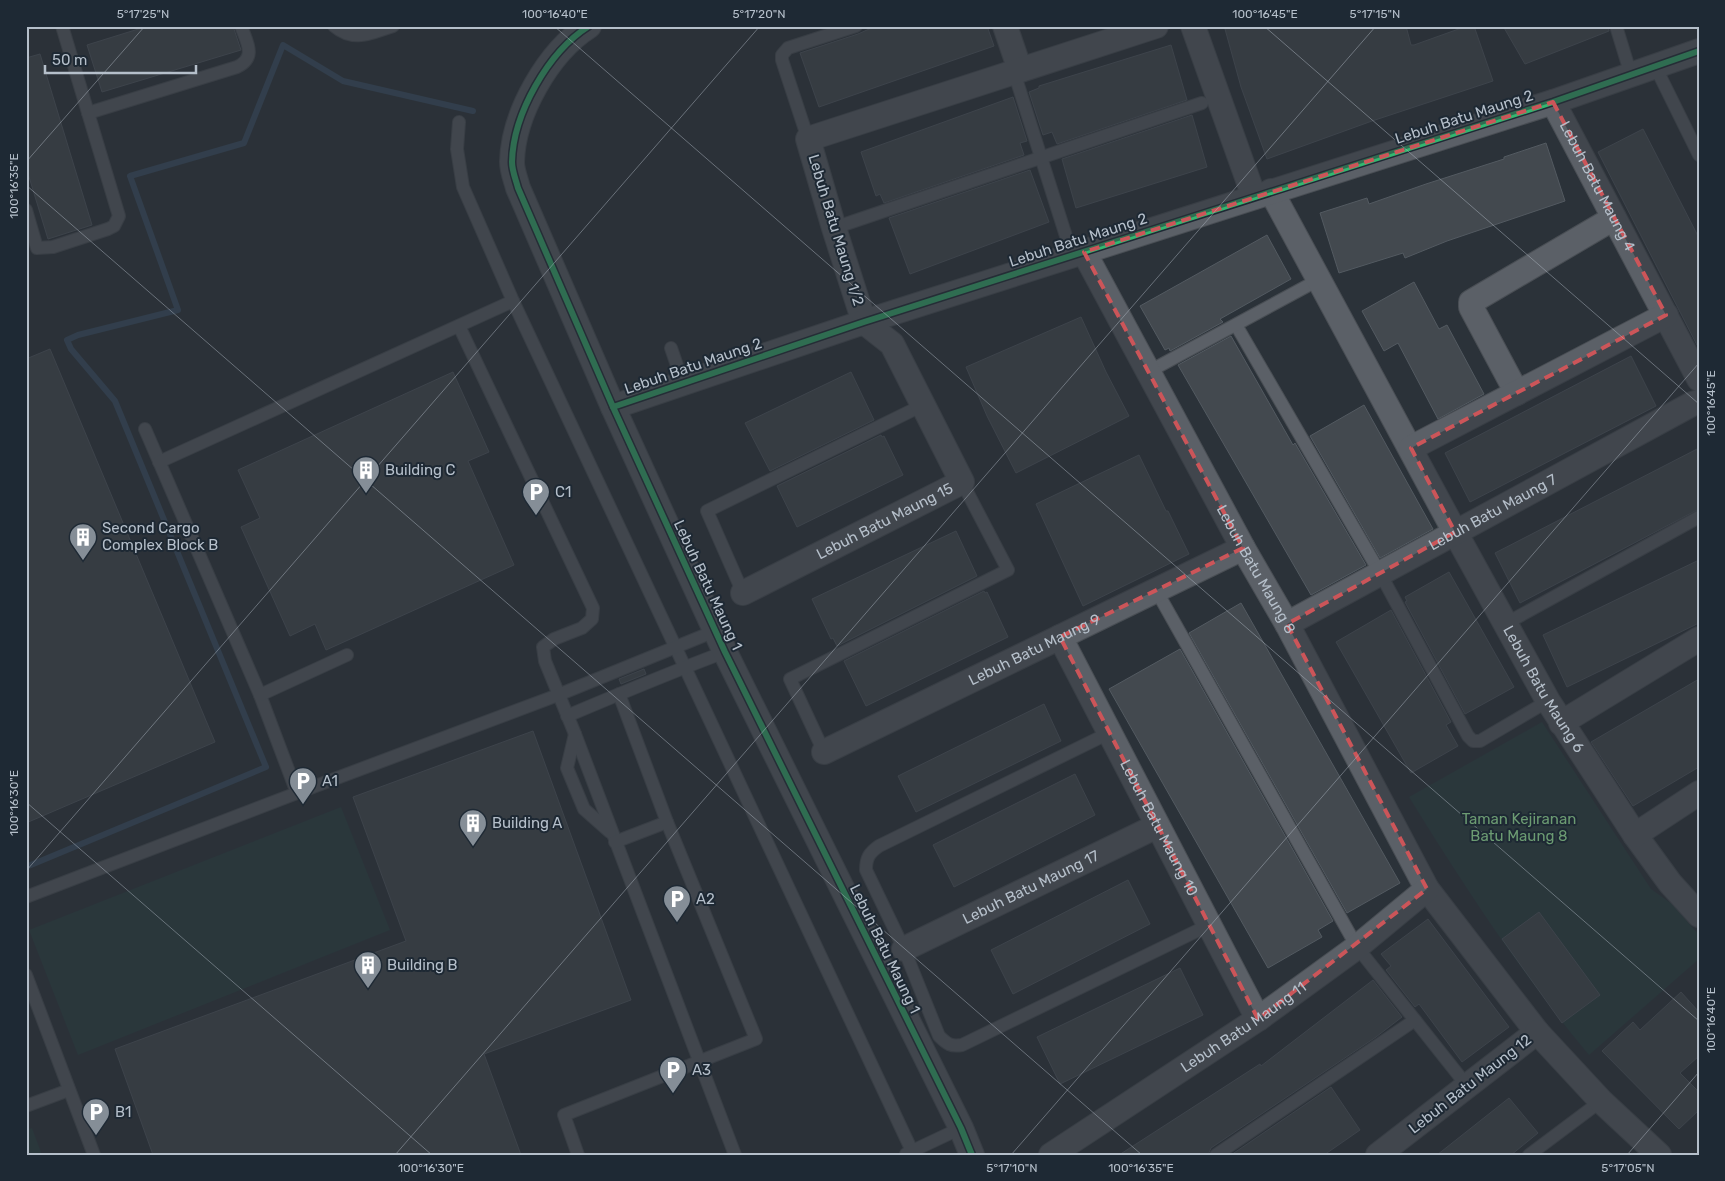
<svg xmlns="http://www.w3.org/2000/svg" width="1725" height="1181" font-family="Rubik,sans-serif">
<rect width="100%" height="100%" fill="#2b3239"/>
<g fill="#283e3f">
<path d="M1542,722L1651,889L1672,904L1699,935V959L1589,1055C1522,975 1464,886 1409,797Z"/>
<path d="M341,807L390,930L78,1055L29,930Z"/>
<path d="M32,1128L42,1155H26V1130Z"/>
</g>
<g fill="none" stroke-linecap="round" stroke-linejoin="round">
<path stroke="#3a4f64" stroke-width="6" d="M26,867L266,767L115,401L71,349L67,340L78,335L178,310L130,176L244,143L283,45L343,81L473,111"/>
</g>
<g fill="#43494f" stroke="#535a61">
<path d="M148,26H233L241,50L102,92L87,45Z"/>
<path d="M876,26H987L994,46L819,107L800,53L858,34Z"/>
<path d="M1236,26H1406L1411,45H1414L1467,26H1474L1493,81L1372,121L1267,159L1241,87L1225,29Z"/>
<path d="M1503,26H1608L1609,31L1525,64Z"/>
<path d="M1171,45L1187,100L1057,144L1052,132L1043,135L1029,92L1039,88V86Z"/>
<path d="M40,54L92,225L48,239L26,167V58Z"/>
<path d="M1013,97L1027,141L1020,143L1024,155L884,203L880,194L876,196L861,152Z"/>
<path d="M1192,115L1207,167L1076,208L1062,159Z"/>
<path d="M1643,129L1699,238V349L1598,152Z"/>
<path d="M1546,143L1565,201L1447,241L1405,258L1403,253L1339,273L1320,213L1367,198L1369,204L1426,184L1504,159V157Z"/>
<path d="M1030,170L1049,222L910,274L889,218Z"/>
<path d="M1267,235L1291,279L1220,319L1223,322L1170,351L1169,348L1165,350L1140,306Z"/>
<path d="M1414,282L1439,329L1447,325L1484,394L1438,419L1398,343L1384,351L1362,311Z"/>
<path d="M1081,317L1106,372L1129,416L1016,473L987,416L966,367Z"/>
<path d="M1231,336L1293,445L1295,443L1366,565L1311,595L1178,365Z"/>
<path d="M50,349L215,742L26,823V359Z"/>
<path d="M1631,356L1656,406L1470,502L1445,453Z"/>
<path d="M453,372L489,452L468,461L514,565L326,650L315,624L290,636L241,527L260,518L238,470Z"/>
<path d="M851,372L874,420L770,471L745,423Z"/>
<path d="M1364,405L1433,529L1380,558L1310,436Z"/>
<path d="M881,435L882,437L884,436L903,475L797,527L777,486Z"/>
<path d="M1699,448V509L1520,603L1495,553Z"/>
<path d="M1139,455L1166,511H1168L1189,554L1083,606L1036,504Z"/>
<path d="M956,531L977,576L837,646L833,638L831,639L812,599Z"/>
<path d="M1699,560V623L1567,687L1543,635Z"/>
<path d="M1449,572L1514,687L1465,714L1405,602L1407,601L1405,597Z"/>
<path d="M984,591L985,593L987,592L1008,637L866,706L844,661Z"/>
<path d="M1241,603L1400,883L1347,913L1189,633Z"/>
<path d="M1391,610L1451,722L1446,725L1458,746L1411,773L1336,642Z"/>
<path d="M1180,649L1333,921L1318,930L1322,937L1268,968L1109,689Z"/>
<path d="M644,669L646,674L621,684L619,679Z"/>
<path d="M1699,679V767L1633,806L1591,742Z"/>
<path d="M1044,704L1061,741L916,812L898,776Z"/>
<path d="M533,731L631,1000L484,1054L521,1155H153L115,1049L406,941L353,797Z"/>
<path d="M1075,774L1095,815L954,887L933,845Z"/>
<path d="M1128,880L1150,924L1013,994L991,950Z"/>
<path d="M1539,912L1600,995L1562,1023L1502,939Z"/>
<path d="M1428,919L1509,1027L1462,1062L1419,1004L1415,1007L1386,970L1391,966L1381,954Z"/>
<path d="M1180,968L1203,1015L1060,1084L1037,1037Z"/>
<path d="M1373,980L1402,1017L1376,1037L1211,1148L1208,1155H1119L1260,1064L1261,1066Z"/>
<path d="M1681,992L1699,1012V1056L1680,1073L1699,1092V1110L1679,1129L1602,1051L1633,1022L1640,1030Z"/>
<path d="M1331,1087L1360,1130L1324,1155H1231Z"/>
<path d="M1509,1098L1538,1133L1511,1155H1437Z"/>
</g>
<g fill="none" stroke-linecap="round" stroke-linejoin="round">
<g stroke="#494e54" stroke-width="14">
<g id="service">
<path d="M334,26C354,43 371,33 393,26"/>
<path d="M1616,26L1631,75"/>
<path d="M1655,66L1699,155"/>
<path d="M1014,72L1072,255"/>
<path d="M88,113L237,67C257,57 247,43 241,26"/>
<path d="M459,122L457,149L463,187L513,301L912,1151"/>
<path d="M808,139L782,60V55L788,48L856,26"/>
<path d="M26,210L37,248L53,247L108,229L114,226L119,216L62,26"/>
<path d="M834,228L1202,103"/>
<path d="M1236,325L1380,573L1468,736L1473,741H1480L1548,701"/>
<path d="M459,326L593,608L592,619L582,628L554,639L543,647L545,661L575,734L735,1155"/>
<path d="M671,348L683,383"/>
<path d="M1148,372L1320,279"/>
<path d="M145,429L260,695L297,793"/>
<path d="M159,462L513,301"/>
<path d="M1156,590L1357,947L1468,1087"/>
<path d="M743,593L707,511L923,405"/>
<path d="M1505,624L1699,517"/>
<path d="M260,695L347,655"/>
<path d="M567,716C619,694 671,672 725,652"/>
<path d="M1111,732L879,846C869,853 866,858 866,870L904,949L939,1036C947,1044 951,1047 962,1045L1209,925"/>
<path d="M575,734L567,768L584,809L610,832"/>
<path d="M824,752L790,679L1008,570L962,482"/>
<path d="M615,842L667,822"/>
<path d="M26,897L297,793L558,695L715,631"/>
<path d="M26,975L94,1155"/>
<path d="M26,1106L69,1090"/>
<path d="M906,1154L961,1128"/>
<path d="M578,1155L564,1115L756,1039L667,822L619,694"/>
<path d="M1216,1155L1415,1020"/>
<path d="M1529,1155L1601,1101"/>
</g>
</g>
<g stroke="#494e54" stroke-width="26">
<g id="minor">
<path d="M589,26C548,52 513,114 512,162C512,171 516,180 518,188L613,407L725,652L961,1128L972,1155"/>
<path d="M1005,26L1020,70"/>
<path d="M1193,26L1254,197"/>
<path id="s1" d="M1553,102L1699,379"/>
<path id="s2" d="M1271,191L1455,532L1548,701L1635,835L1670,883L1699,915"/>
<path id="s3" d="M1084,252L1243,548L1287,624L1427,889L1537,1032L1378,1155"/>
<path d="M864,322L834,228L808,139L1156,26"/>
<path d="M1517,393L1471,307V302L1614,218"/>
<path d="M613,407L864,322L1553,102L1699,51"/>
<path d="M1411,448L1666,315"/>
<path id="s4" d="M743,593L962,482L892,344L864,322"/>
<path id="s5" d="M1287,624L1692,404L1699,402"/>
<path id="s6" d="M1060,637L1258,1019"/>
<path d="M1561,723L1699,639"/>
<path id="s7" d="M824,752L1243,548"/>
<path d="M1635,835L1699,793"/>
<path id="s8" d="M904,949L1157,826"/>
<path d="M1537,1032L1601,1101L1659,1155"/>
<path id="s9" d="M1051,1155L1258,1019L1357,947L1427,889"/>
</g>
</g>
<use href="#service" stroke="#5b6067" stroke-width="12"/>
<use href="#minor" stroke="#5b6067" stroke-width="24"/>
<g stroke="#1e2934" stroke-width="9">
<g id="cycleway">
<path d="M589,26C548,52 513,114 512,162C512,171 516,180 518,188L613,407L725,652L961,1128L972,1155"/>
<path d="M613,407L864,322L1553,102L1699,51"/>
</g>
</g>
<use href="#cycleway" stroke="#33b770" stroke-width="6"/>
</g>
<path d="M0 0H1725V1181H0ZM1553,102L1666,315L1411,448L1455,532L1287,624L1427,889L1258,1019L1060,637L1243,548L1084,252Z" fill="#2b3239" fill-opacity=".55" fill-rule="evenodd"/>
<path fill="none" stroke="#cc5559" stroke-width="4" stroke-dasharray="10 6" stroke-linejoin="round" d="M1553,102L1666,315L1411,448L1455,532L1287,624L1427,889L1258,1019L1060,637L1243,548L1084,252Z"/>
<path fill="none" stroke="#b5bfca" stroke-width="1" stroke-opacity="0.45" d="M554,26L1699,1021M1264,26L1699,404M26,162L145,26M26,185L1142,1155M26,802L432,1155M26,871L760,26M395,1155L1376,26M1011,1155L1699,363M1627,1155L1699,1072"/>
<defs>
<g id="building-pin" transform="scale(1.4375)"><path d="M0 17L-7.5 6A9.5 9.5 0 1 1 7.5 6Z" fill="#858e97" stroke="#1e2934"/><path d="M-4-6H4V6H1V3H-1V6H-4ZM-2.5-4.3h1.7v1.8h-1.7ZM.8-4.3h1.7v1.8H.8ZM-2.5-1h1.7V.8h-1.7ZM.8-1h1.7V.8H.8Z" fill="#fff"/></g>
<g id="parking-pin" transform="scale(1.4375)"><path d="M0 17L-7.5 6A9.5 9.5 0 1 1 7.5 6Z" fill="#858e97" stroke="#1e2934"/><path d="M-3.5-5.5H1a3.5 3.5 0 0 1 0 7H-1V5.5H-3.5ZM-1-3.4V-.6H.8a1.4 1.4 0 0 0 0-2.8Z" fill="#fff"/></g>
</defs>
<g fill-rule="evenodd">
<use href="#building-pin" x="366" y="470"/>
<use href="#parking-pin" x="536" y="492"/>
<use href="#building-pin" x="83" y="537"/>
<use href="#parking-pin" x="303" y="781"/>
<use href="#building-pin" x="473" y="823"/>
<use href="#parking-pin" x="677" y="899"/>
<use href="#building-pin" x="368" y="965"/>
<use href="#parking-pin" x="673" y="1070"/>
<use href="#parking-pin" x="96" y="1112"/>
</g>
<g text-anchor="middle" stroke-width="4" stroke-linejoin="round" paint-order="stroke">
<g font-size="15" fill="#b5bfca" stroke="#1e2934">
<text transform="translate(1464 117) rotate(-18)" y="5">Lebuh Batu Maung 2</text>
<text dy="5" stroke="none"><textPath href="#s1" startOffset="95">Lebuh Batu Maung 4</textPath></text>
<text transform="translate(836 230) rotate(73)" y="5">Lebuh Batu Maung 1/2</text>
<text transform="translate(1078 240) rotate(-18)" y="5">Lebuh Batu Maung 2</text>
<text transform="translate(693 366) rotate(-19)" y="5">Lebuh Batu Maung 2</text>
<text dy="5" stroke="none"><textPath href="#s5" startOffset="234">Lebuh Batu Maung 7</textPath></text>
<text dy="5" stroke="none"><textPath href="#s4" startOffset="159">Lebuh Batu Maung 15</textPath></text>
<text dy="5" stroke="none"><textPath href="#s3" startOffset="361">Lebuh Batu Maung 8</textPath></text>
<text transform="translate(708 585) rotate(65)" y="5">Lebuh Batu Maung 1</text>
<text dy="5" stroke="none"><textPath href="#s7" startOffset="234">Lebuh Batu Maung 9</textPath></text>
<text dy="5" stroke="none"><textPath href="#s2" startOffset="568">Lebuh Batu Maung 6</textPath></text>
<text dy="5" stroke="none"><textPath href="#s6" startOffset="215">Lebuh Batu Maung 10</textPath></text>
<text dy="5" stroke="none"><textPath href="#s8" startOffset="141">Lebuh Batu Maung 17</textPath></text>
<text transform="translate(885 949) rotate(64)" y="5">Lebuh Batu Maung 1</text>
<text dy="5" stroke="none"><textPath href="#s9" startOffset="231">Lebuh Batu Maung 11</textPath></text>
<text transform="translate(1470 1084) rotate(-38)" y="5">Lebuh Batu Maung 12</text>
</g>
<g font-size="15" fill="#b5bfca" stroke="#1e2934" text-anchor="start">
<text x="385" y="475">Building C</text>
<text x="555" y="497">C1</text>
<text x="102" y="533">Second Cargo<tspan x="102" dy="17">Complex Block B</tspan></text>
<text x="322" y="786">A1</text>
<text x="492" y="828">Building A</text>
<text x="696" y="904">A2</text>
<text x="387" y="970">Building B</text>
<text x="692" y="1075">A3</text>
<text x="115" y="1117">B1</text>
</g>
<g font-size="15" fill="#6c9b72" stroke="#1e2934">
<text x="1519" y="824">Taman Kejiranan<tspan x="1519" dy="17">Batu Maung 8</tspan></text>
</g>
</g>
<rect width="1725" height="1181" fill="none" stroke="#1e2934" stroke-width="55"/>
<path d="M45 65v8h151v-8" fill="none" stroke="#b5bfca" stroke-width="2.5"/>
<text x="52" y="65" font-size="15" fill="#b5bfca" stroke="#1e2934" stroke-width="4" paint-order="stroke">50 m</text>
<rect x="28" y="28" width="1670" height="1126" fill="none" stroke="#b5bfca" stroke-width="2"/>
<g font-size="12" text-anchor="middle" fill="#b5bfca">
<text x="143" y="18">5°17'25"N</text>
<text x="555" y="18">100°16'40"E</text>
<text x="759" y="18">5°17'20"N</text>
<text x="1265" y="18">100°16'45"E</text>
<text x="1375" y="18">5°17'15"N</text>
<text transform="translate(14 186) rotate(-90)" y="4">100°16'35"E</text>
<text transform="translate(1711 403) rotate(-90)" y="4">100°16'45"E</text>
<text transform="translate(14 803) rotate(-90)" y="4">100°16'30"E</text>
<text transform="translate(1711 1020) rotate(-90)" y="4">100°16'40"E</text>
<text x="431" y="1172">100°16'30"E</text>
<text x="1012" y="1172">5°17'10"N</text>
<text x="1141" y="1172">100°16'35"E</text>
<text x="1628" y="1172">5°17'05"N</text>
</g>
</svg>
